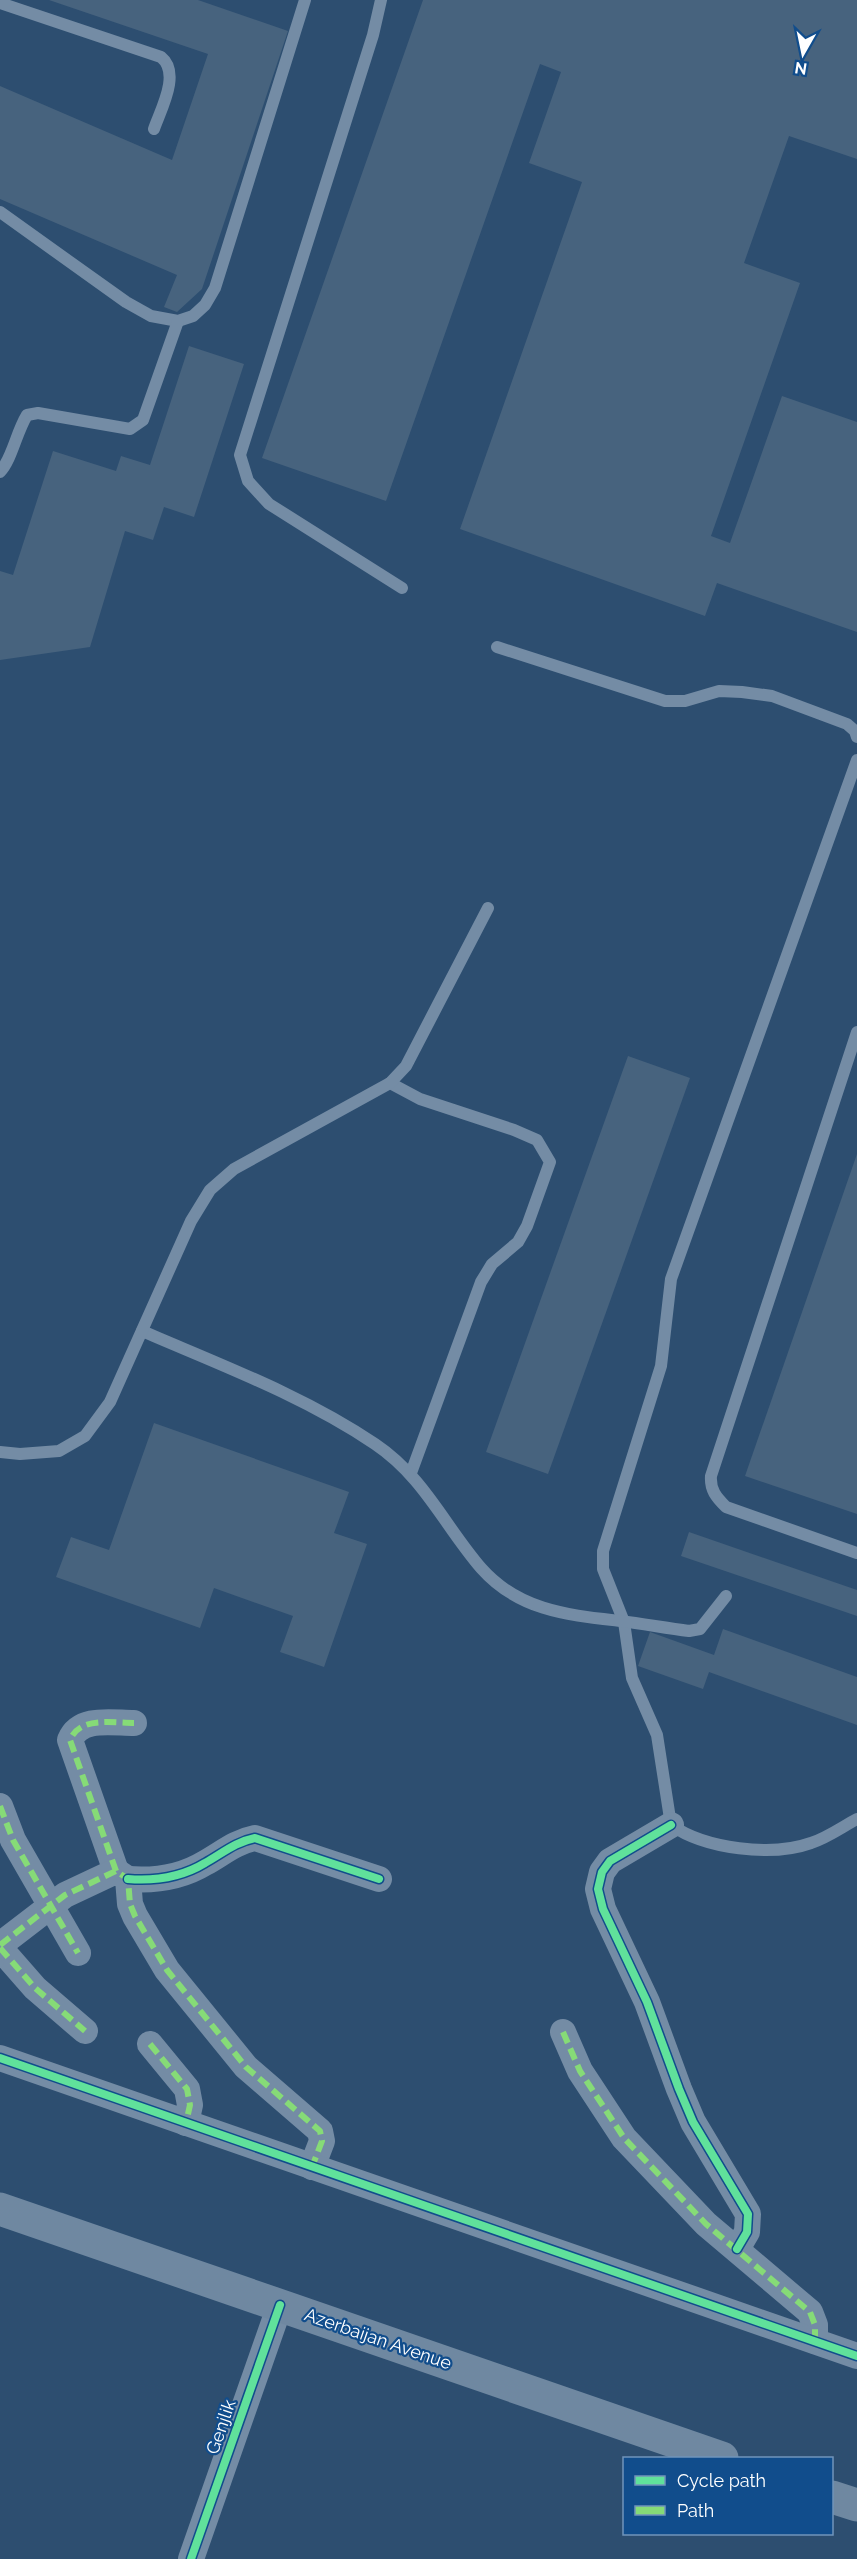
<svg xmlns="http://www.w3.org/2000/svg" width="857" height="2559" font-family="Raleway,sans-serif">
<rect width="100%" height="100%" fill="#2d4e70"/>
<g fill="#47637e">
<path d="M49,0H198L288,31L202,289L177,312L164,307L177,275L0,199V86L172,160L208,54Z"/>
<path d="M423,0H857V159L789,136L744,263L800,283L711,536L730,543L782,396L857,422V632L717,583L705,616L460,529L582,182L529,163L561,72L540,64L386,501L262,458Z"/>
<path d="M189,346L244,364L194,517L164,507L153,540L125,531L90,647L0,660V571L13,575L53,451L116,471L121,456L150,465Z"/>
<path d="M628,1056L690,1078L548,1474L486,1452Z"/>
<path d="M857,1154V1514L745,1476Z"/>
<path d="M154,1423L349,1492L334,1533L367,1544L324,1667L280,1652L293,1616L214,1588L200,1628L56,1577L71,1537L109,1550Z"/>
<path d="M689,1532L857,1590V1616L681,1556Z"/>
<path d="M723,1629L857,1677V1725L709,1672L703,1689L638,1666L650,1632L714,1655Z"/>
</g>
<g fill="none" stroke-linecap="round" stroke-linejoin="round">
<g stroke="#748ca5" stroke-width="12">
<path d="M381,0L373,35L240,455L248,481L269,504L402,588"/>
<path d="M0,3L161,57C181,73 161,109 154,129"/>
<path d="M0,212L126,302L151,316L178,321L193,316L205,305L215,288L305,0"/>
<path d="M0,472C12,459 16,433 27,415L38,413L130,429L143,420L178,321"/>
<path d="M497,647L665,701H685L719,691L742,692L772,696L847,724L855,731L857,737"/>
<path d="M857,760L671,1279L661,1366L603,1551V1569L624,1622L632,1678L657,1735L671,1825C705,1849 772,1857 811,1843C827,1838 842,1827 857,1819"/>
<path d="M857,1032L711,1476C710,1490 716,1497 726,1507L857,1553"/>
<path d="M390,1083L420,1099L514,1130L537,1140L550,1162L527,1226L518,1242L492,1264L481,1282L411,1473"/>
<path d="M142,1331C221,1365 304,1396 375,1444C424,1477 444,1525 481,1568C519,1611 568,1615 621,1621C644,1624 666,1628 689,1631L700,1629L726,1596"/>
<path d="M0,1452L20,1454L59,1451L85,1436L110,1402L191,1221L210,1190L234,1169L390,1083L406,1066L488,908"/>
</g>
<g stroke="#748ca5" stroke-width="26">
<path d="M0,1806L13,1840L78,1953"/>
<path d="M671,1825L610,1861L602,1872L598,1889L603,1909L647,2002L679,2089L693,2122L748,2214L747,2232L737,2249"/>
<path d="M116,1871L70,1740C80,1716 112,1723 134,1723"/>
<path d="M128,1879C154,1881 182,1877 205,1863C223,1853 235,1842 255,1838L379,1879"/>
<path d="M0,1945L65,1895L116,1871L128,1879L130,1904L135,1916L167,1970L246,2067L320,2131L322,2141L312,2167"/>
<path d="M0,1948L35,1988L85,2031"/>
<path d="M563,2032L580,2071L624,2138L706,2224L810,2312L815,2325V2341"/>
<path d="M150,2044L187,2089L190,2105L186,2123"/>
<path d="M0,2058L857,2356"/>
<path d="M191,2559L280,2305"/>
</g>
<g stroke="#6f88a1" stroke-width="33">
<path d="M0,2209L722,2458"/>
<path d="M832,2497L857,2505"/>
</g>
<g stroke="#86db77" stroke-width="6" stroke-dasharray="12 6" stroke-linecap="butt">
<path d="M0,1806L13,1840L78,1953"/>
<path d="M116,1871L70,1740C80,1716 112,1723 134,1723"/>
<path d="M0,1945L65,1895L116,1871L128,1879L130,1904L135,1916L167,1970L246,2067L320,2131L322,2141L312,2167"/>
<path d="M0,1948L35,1988L85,2031"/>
<path d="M563,2032L580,2071L624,2138L706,2224L810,2312L815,2325V2341"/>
<path d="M150,2044L187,2089L190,2105L186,2123"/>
</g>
<g stroke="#114d8c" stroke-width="11">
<g id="cycleway">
<path d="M671,1825L610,1861L602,1872L598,1889L603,1909L647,2002L679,2089L693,2122L748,2214L747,2232L737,2249"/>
<path d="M128,1879C154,1881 182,1877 205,1863C223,1853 235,1842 255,1838L379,1879"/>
<path d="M0,2058L857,2356"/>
<path d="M191,2559L280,2305"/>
</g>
</g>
<use href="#cycleway" stroke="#60e19b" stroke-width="8"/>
</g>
<g text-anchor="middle" stroke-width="4.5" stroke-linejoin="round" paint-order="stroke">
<g font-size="18" fill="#fff" stroke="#114d8c">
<text transform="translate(378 2339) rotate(19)" y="6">Azerbaijan Avenue</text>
<text transform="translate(221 2427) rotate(-71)" y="6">Genjlik</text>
</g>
</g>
<rect x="623" y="2457" width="210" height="78" fill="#114d8c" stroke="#7094ba" stroke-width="1.5"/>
<rect x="635" y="2476" width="30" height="9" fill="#60e19b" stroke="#7094ba" stroke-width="1.5"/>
<text x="677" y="2487" font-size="18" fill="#ffffff">Cycle path</text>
<rect x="635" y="2506" width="30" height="9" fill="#86db77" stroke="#7094ba" stroke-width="1.5"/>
<text x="677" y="2517" font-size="18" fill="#ffffff">Path</text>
<g transform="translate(803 54) rotate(189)" stroke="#114d8c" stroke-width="4.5" paint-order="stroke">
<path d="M0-4.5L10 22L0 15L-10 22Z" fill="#ffffff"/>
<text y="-9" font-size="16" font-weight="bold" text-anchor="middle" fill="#ffffff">N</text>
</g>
</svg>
